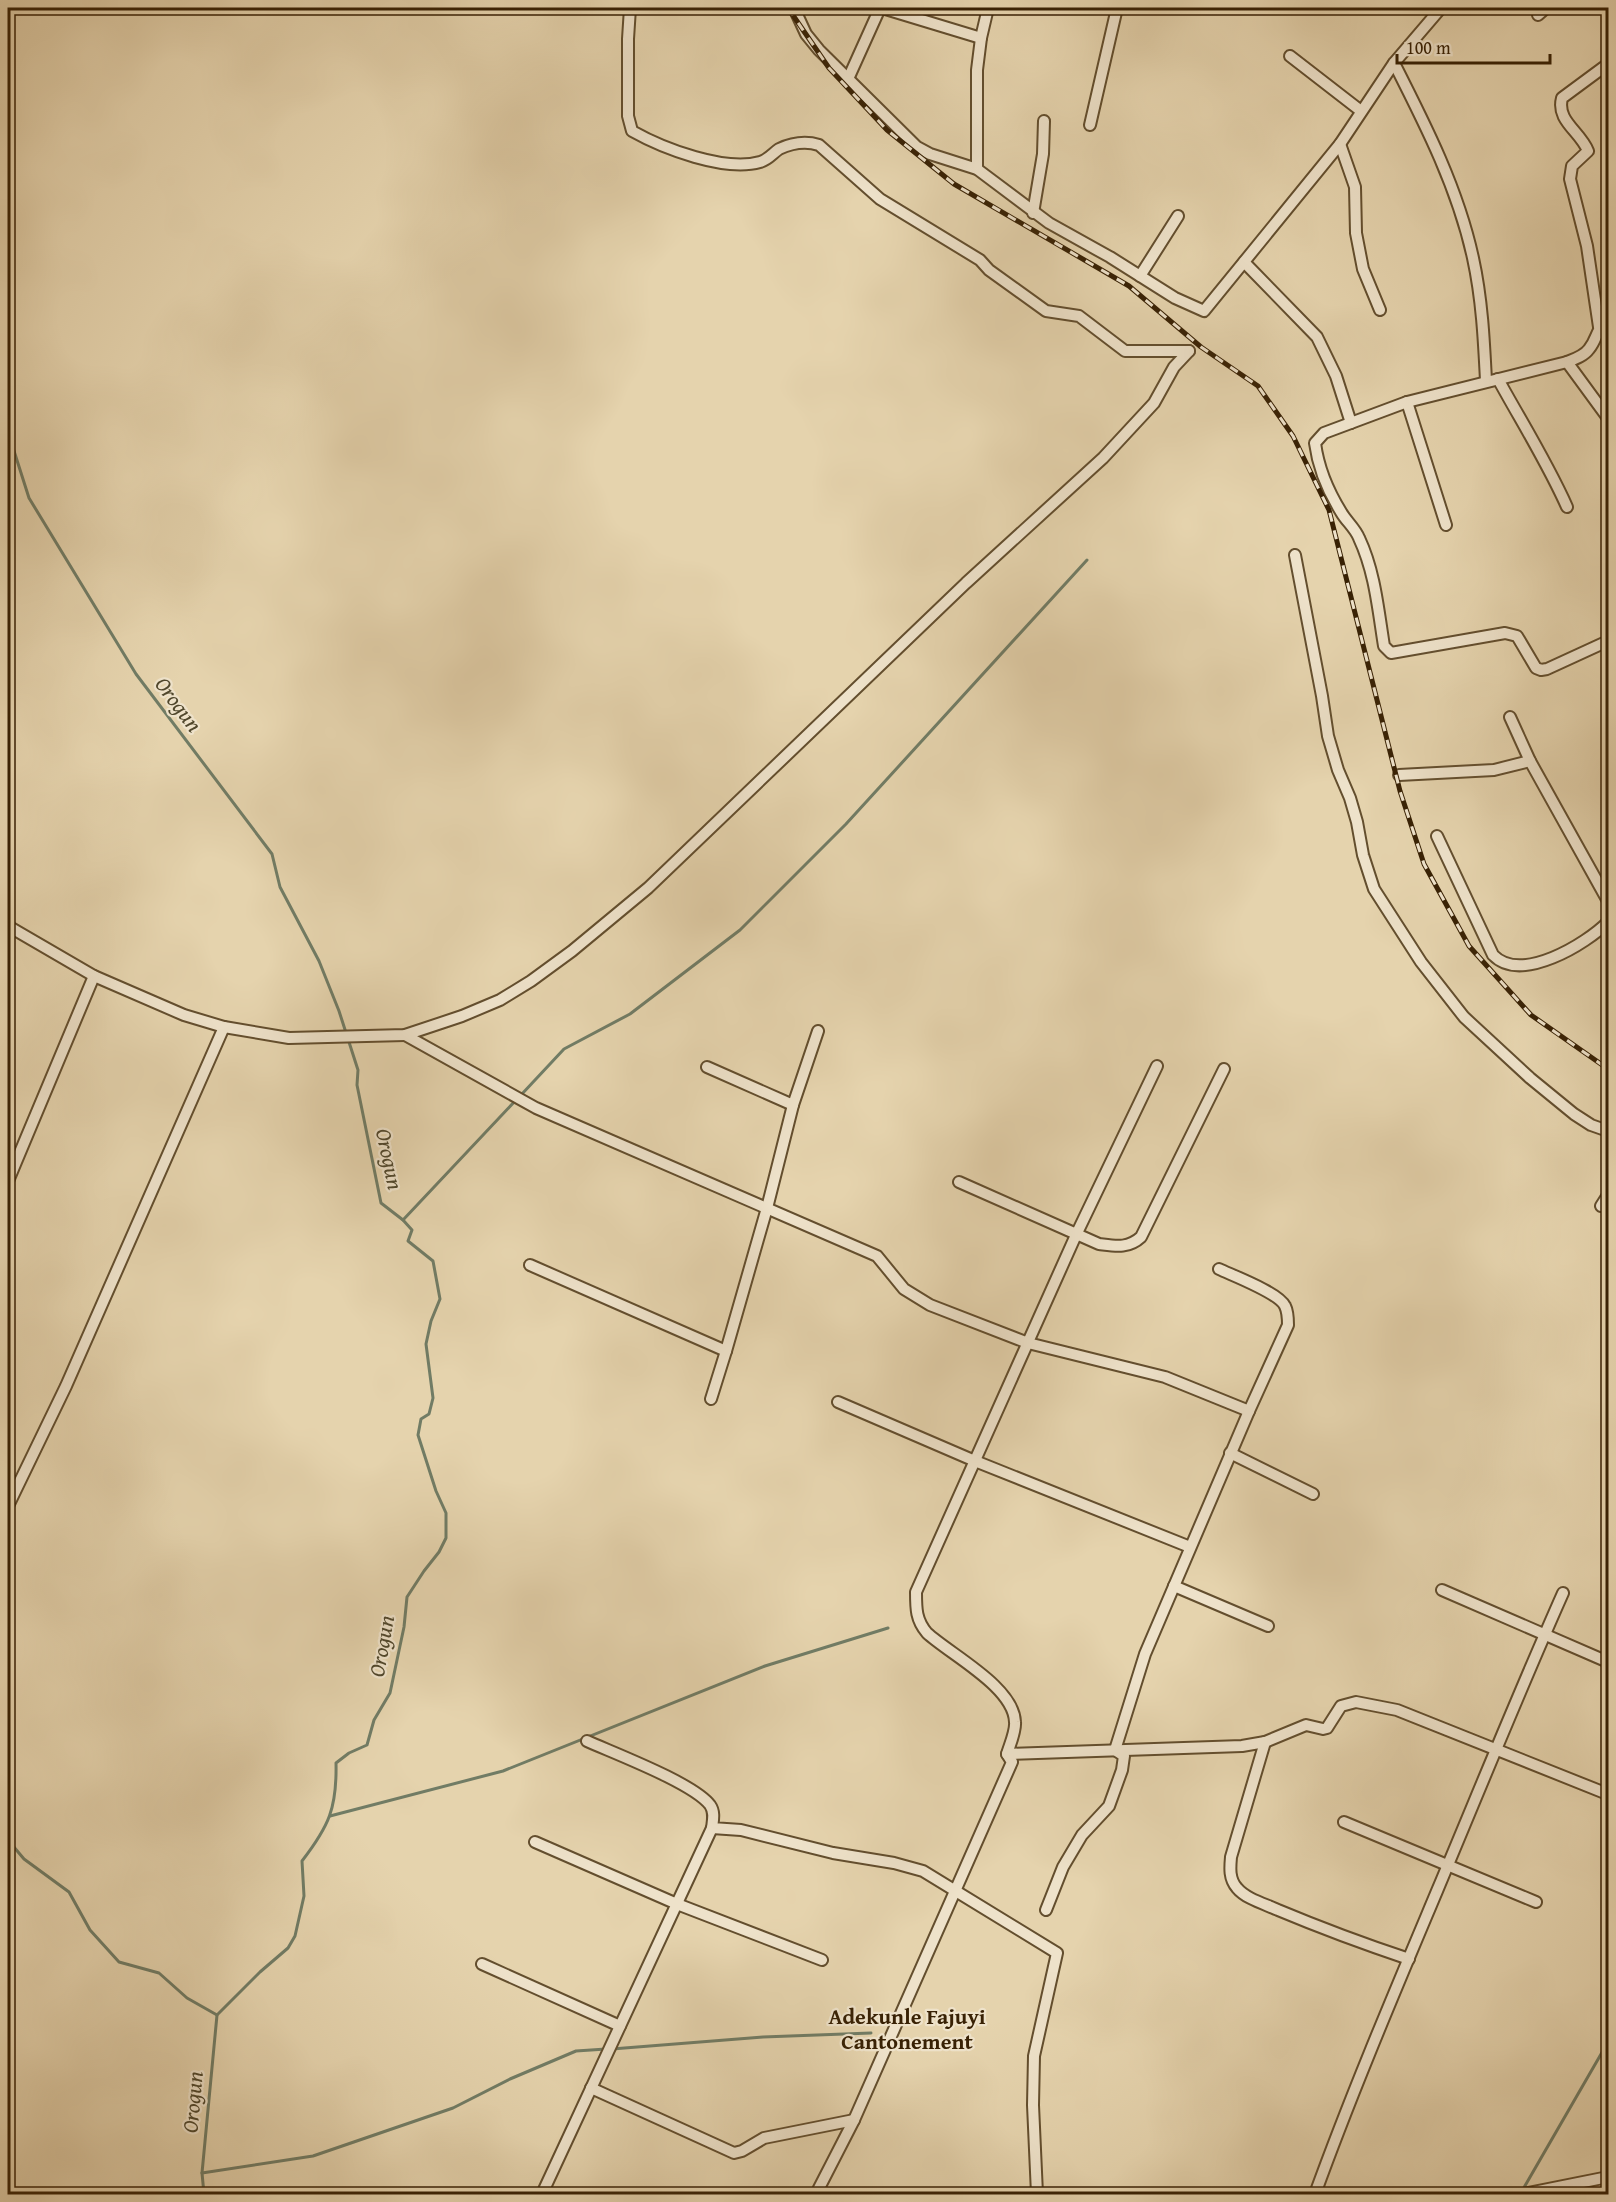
<svg xmlns="http://www.w3.org/2000/svg" width="1616" height="2202" font-family="'Gentium Book Plus',serif">
<rect width="100%" height="100%" fill="#e5d3ad"/>
<filter id="stains"><feTurbulence type="fractalNoise" baseFrequency=".00333" numOctaves="4"/><feColorMatrix values="0 0 0 0 .2 0 0 0 0 .09 0 0 0 0 .02 0 0 0 .5 -.17"/></filter>
<radialGradient id="worn" r=".72"><stop offset=".6" stop-color="#630" stop-opacity="0"/><stop offset="1" stop-color="#630" stop-opacity=".3"/></radialGradient>
<g fill="none" stroke-linecap="round" stroke-linejoin="round">
<g stroke="#717c65" stroke-width="3">
<path d="M8,432L29,498L136,674L272,854L280,887L319,961L339,1011L358,1070L357,1085L381,1203L403,1220L412,1230L408,1241L433,1261L440,1299L431,1321L426,1344L433,1398L429,1414L421,1419L418,1435L436,1491L446,1513V1538L439,1552L424,1571L407,1597L404,1627L390,1693L374,1720L367,1745L349,1753L336,1763C337,1808 329,1826 302,1861L304,1896L295,1936L288,1948L260,1972L217,2015L202,2173L204,2194"/>
<path d="M521,1095L564,1049L630,1014L740,930L846,824L1087,560"/>
<path d="M403,1220L516,1100"/>
<path d="M330,1816L503,1771L765,1666L888,1628"/>
<path d="M8,1840L24,1859L69,1892L90,1930L119,1962L159,1973L187,1998L217,2015"/>
<path d="M612,2049L763,2037L871,2033"/>
<path d="M202,2173L313,2156L453,2108L510,2079L576,2051L606,2049"/>
<path d="M1522,2191L1608,2042"/>
</g>
<g stroke="#634e2e" stroke-width="14">
<g id="minor">
<path d="M630,8L628,39V116L632,131C664,149 725,172 760,162C768,160 773,153 779,149C792,143 806,141 819,145L880,199L980,260L989,270L1046,311L1079,316L1125,351H1189"/>
<path d="M794,8L806,34L819,50L917,147L930,154L977,169L1049,223L1110,257L1175,298L1204,311L1340,144L1394,63L1441,8"/>
<path d="M882,8L981,38"/>
<path d="M1538,15L1546,8"/>
<path d="M1290,56L1361,111"/>
<path d="M1394,63C1426,126 1458,189 1473,258C1482,299 1484,340 1486,381"/>
<path d="M848,79L880,8"/>
<path d="M1090,125L1117,8"/>
<path d="M1340,144L1355,187L1356,233L1363,269L1380,310"/>
<path d="M977,169V70L981,38L988,8"/>
<path d="M1033,213L1043,154L1044,121"/>
<path d="M1244,262L1317,337L1336,376L1351,423"/>
<path d="M1140,276L1178,216"/>
<path d="M1608,320C1595,330 1598,338 1589,349C1584,356 1575,359 1567,362L1407,402L1324,433L1315,443C1318,466 1328,491 1341,512C1346,521 1355,528 1359,538C1375,572 1378,609 1384,646L1391,653L1505,633L1517,636L1536,668L1541,670L1547,669L1608,641"/>
<path d="M1599,327L1587,246L1570,179L1572,166L1588,151C1580,131 1556,121 1562,98L1608,64"/>
<path d="M1567,362L1608,418"/>
<path d="M1498,379C1521,421 1547,462 1567,507"/>
<path d="M1407,402L1446,525"/>
<path d="M1295,555L1322,696L1328,736L1338,770L1350,798L1357,822L1363,855L1374,889L1421,962L1464,1017L1530,1078L1574,1114L1591,1125L1608,1131"/>
<path d="M1510,717L1530,761L1608,901"/>
<path d="M1399,775L1494,770L1530,761"/>
<path d="M1437,836L1493,955C1521,984 1586,944 1608,922"/>
<path d="M8,926L94,976L184,1015L224,1027L289,1038L405,1035L462,1016L500,1000L531,981L572,951L648,888L966,583L1103,458L1154,403L1174,367L1189,351"/>
<path d="M405,1035L536,1108L877,1256L904,1289L930,1305L1028,1343L1165,1377L1249,1411"/>
<path d="M707,1067L793,1105"/>
<path d="M8,1181L94,976"/>
<path d="M959,1182L1099,1244C1115,1246 1128,1249 1141,1237L1224,1069"/>
<path d="M1601,1206L1608,1195"/>
<path d="M530,1265L726,1351"/>
<path d="M711,1399L726,1351L767,1208L793,1105L818,1031"/>
<path d="M838,1402L975,1461L1190,1547"/>
<path d="M1230,1453L1313,1494"/>
<path d="M8,1506L66,1386L224,1027"/>
<path d="M1174,1586L1268,1626"/>
<path d="M1442,1590L1608,1662"/>
<path d="M587,1741C616,1754 693,1783 710,1805C715,1812 713,1820 712,1828L741,1830L833,1853L894,1863L923,1871L1057,1953L1034,2056L1033,2105L1037,2194"/>
<path d="M1265,1742L1231,1857C1230,1868 1229,1879 1237,1888C1246,1899 1265,1904 1278,1910C1321,1928 1364,1944 1409,1959"/>
<path d="M1007,1754L1242,1746L1265,1742L1306,1725L1323,1729L1327,1728L1341,1706L1356,1702L1397,1710L1605,1793"/>
<path d="M1344,1822L1536,1902"/>
<path d="M535,1842L677,1904L822,1960"/>
<path d="M1046,1910L1063,1867L1082,1835L1109,1806L1122,1770L1124,1756L1115,1750L1145,1654L1249,1411L1288,1325C1288,1319 1288,1312 1285,1306C1279,1293 1234,1276 1219,1269"/>
<path d="M482,1964L620,2026"/>
<path d="M591,2088L734,2153L742,2151L764,2138L854,2120"/>
<path d="M542,2194L712,1828"/>
<path d="M816,2194L854,2120L1012,1762L1007,1754C1010,1744 1016,1731 1015,1722C1014,1687 951,1655 927,1633C916,1620 916,1609 916,1592L1076,1235L1157,1066"/>
<path d="M1315,2194C1352,2092 1395,1991 1437,1891C1479,1791 1519,1692 1563,1593"/>
<path d="M1523,2194L1608,2177"/>
</g>
</g>
<use href="#minor" stroke="#eee2ca" stroke-width="10"/>
<g stroke="#382104" stroke-width="5">
<path id="rail" d="M788,8L829,68L887,130L954,184L1129,286L1201,347L1258,386L1293,436L1329,510L1400,791L1424,864L1469,946L1531,1015L1608,1069"/>
</g>
<use href="#rail" stroke="#eee2ca" stroke-width="3" stroke-dasharray="9" stroke-linecap="butt"/>
</g>
<g text-anchor="middle" stroke-width="4.5" stroke-linejoin="round" paint-order="stroke">
<g font-size="22" font-style="italic" fill="#50472c" stroke="#eee2ca">
<text transform="translate(179 704) rotate(53)" y="8">Orogun</text>
<text transform="translate(390 1159) rotate(78)" y="8">Orogun</text>
<text transform="translate(381 1646) rotate(-80)" y="8">Orogun</text>
<text transform="translate(192 2102) rotate(-85)" y="8">Orogun</text>
</g>
<g font-size="22" font-weight="bold" fill="#382104" stroke="#eee2ca">
<text x="907" y="2024">Adekunle Fajuyi<tspan x="907" dy="25">Cantonement</tspan></text>
</g>
</g>
<rect width="1616" height="2202" fill="none" stroke="#e5d3ad" stroke-width="30"/>
<rect x="9" y="9" width="1598" height="2184" fill="none" stroke="#382104" stroke-width="3"/>
<rect x="15" y="15" width="1586" height="2172" fill="none" stroke="#382104" stroke-width="1.5"/>
<path d="M1397 54v9h153v-9" fill="none" stroke="#382104" stroke-width="3"/>
<text x="1406" y="54" font-size="18" fill="#382104" stroke="#eee2ca" stroke-width="4.5" paint-order="stroke">100 m</text>
<rect width="100%" height="100%" filter="url(#stains)"/>
<rect width="100%" height="100%" fill="url(#worn)"/>
</svg>
